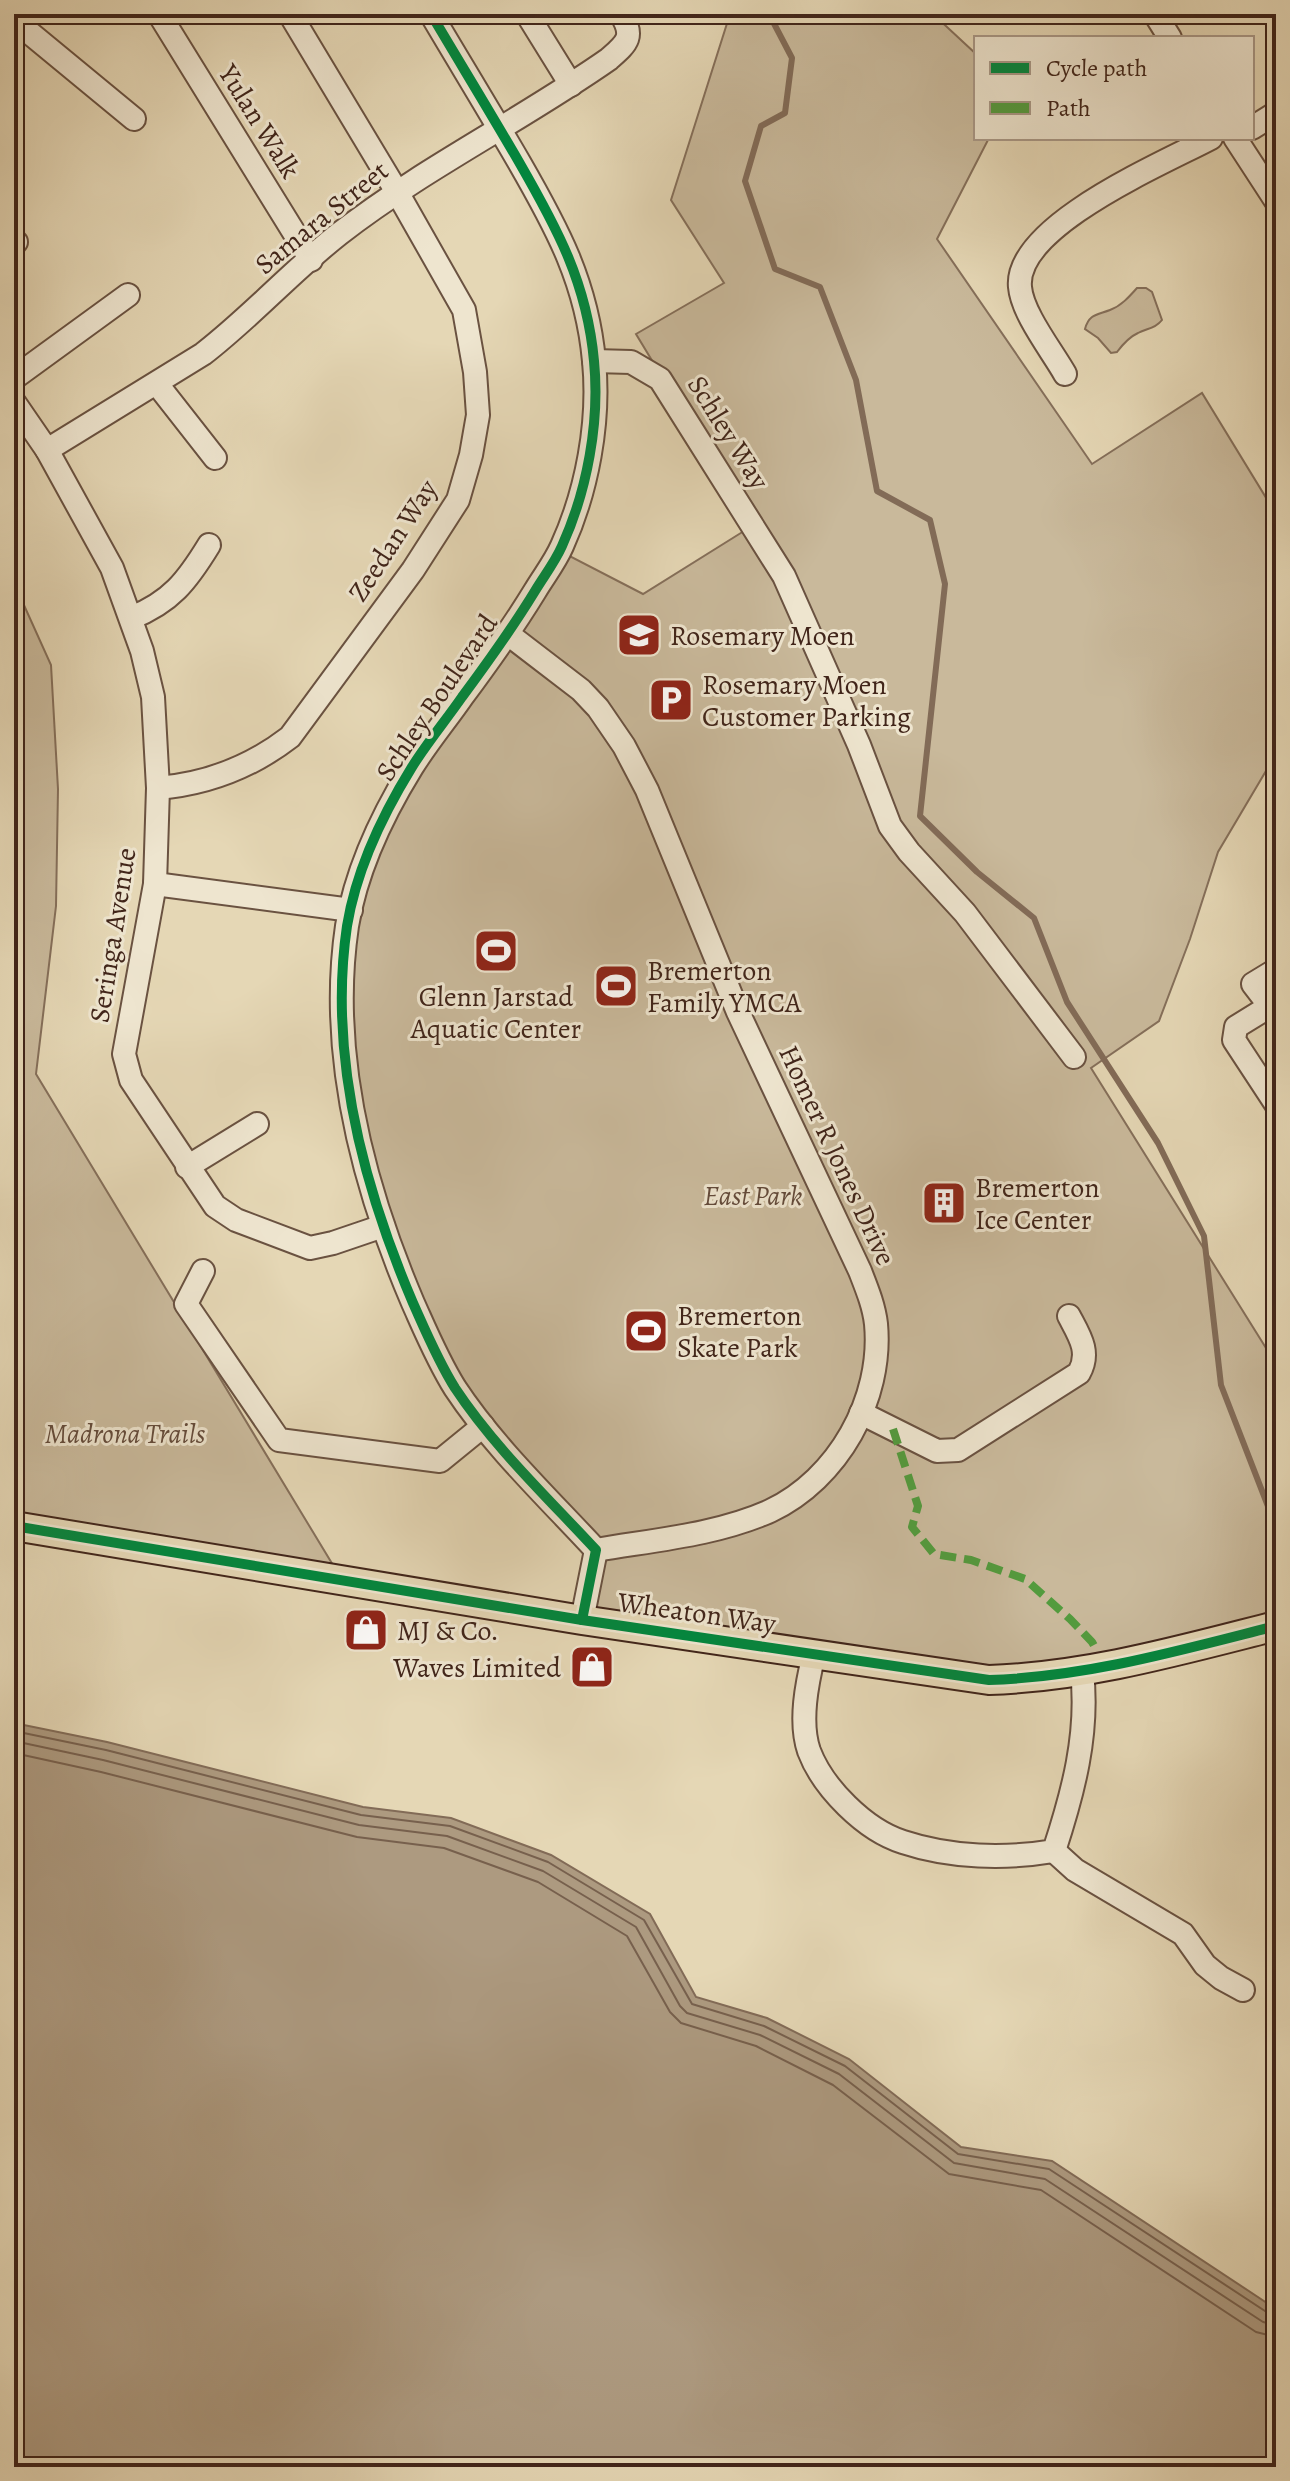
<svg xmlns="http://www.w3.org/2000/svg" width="1290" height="2481" font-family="Alegreya,serif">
<rect width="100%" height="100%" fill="#e5d7b5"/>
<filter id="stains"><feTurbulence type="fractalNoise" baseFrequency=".0025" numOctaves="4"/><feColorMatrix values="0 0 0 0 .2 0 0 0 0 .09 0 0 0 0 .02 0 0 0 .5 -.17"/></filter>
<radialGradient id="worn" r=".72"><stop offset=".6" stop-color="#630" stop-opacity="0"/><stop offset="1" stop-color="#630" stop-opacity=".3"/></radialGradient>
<g fill="#c9b99b" stroke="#856f5a" stroke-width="2">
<path d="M730,14H933L976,54V138H989L937,239L1092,464L1202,393L1276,514V754L1218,852L1190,939L1159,1021L1091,1068L1276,1364V1626L1035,1678L582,1620L596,1550L452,1383L363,1154L344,963L376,835L560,551L643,594L752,526L636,334L724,283L671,200Z"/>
<path d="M1137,288H1146L1152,292L1162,320C1155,329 1147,328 1138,333C1129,337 1123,344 1117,352L1111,353L1098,338L1085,329C1089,314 1097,315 1110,310C1121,306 1129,297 1137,288Z"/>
<path d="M14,583L51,665L58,789L56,906L36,1074L342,1580L14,1526Z"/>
</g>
<path fill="#ad9a80" stroke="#826b57" stroke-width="2" d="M14,1723L107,1742L363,1807L451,1818L551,1855L650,1914L696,1997L767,2018L849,2059L961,2147L1052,2161L1276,2309V2467H14Z"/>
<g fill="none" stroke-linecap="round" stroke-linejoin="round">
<g stroke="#77604d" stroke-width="2">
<path d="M14,1731L106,1750L361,1815L450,1826L548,1862L644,1920L692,2004L764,2026L845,2066L958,2154L1049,2169L1268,2313L1276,2315"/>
<path d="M14,1741L103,1760L359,1825L447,1836L543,1871L636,1927L680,2006L687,2013L760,2035L839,2074L954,2163L1045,2179L1263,2322L1276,2325"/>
<path d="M14,1753L101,1772L357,1837L444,1848L538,1882L627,1936L670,2012L681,2023L756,2046L833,2085L949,2174L1041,2190L1256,2332L1276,2337"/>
</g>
<path stroke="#826b57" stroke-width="6" d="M769,14L792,58L785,113L761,126L745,181L775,269L820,287L856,380L877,491L930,520L945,584L920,816L977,872L1034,918L1067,1002L1158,1143L1204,1236L1221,1385L1276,1527"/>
<g stroke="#6a5241" stroke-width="26">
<g id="minor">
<path d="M159,14L311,260"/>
<path d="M431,14C460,63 490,112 519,162C557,228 587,283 594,361C600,422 587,491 562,546C555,562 544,576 535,591C513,627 488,662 462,697C446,720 427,743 412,767C383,814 356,871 347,926C328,1054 363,1186 413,1303C426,1332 438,1361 455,1388C494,1447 548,1498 596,1550L582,1620"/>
<path d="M527,14L571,85"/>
<path d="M1155,14L1170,38"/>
<path d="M14,20L134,119"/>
<path d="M1252,128L1276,113"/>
<path d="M1235,138L1276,201"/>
<path d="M14,240L16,242"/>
<path d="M594,361L631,362L660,379L784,576L859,745L890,826L909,852L965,913L1074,1057"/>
<path d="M1065,374C1052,351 1022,313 1020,287C1014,226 1164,163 1211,138"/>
<path d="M14,378L128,295"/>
<path d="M157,384L215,458"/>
<path d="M14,402L47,450L112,568L142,651L153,697L158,788L155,884L124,1054L131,1080L215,1206L236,1220L310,1248L333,1243L383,1226"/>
<path d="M47,450L203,354C251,317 292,271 339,234C424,168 522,120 609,59C627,43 635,37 621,14"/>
<path d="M131,618C171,602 187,581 209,545"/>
<path d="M508,634L581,690L598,708L624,746L647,790L738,1012L860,1271C867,1289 874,1306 876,1324C883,1399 838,1479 770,1511C716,1535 654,1540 596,1550"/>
<path d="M158,788C207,784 251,767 290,737L413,570L458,500L471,455L478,415L475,372L464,310L397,192L290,14"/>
<path d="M155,884L351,910"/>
<path d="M1276,970L1253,984L1276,1014"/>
<path d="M1270,1006L1236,1027L1234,1040L1276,1104"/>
<path d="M187,1167L257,1124"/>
<path d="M203,1271L186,1304L279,1440L440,1461L483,1426"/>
<path d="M861,1413L937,1451L958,1450L1079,1373C1091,1352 1079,1335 1069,1316"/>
<path d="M814,1654C807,1683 799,1722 809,1751C823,1788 865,1830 903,1842C951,1858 1006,1859 1054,1851C1073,1793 1089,1734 1082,1672"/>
<path d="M1054,1851L1075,1870L1183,1934L1205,1965L1221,1978L1243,1990"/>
</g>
</g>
<g stroke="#41251a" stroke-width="32">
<path id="major" d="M14,1526L582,1620L989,1680C1087,1677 1181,1650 1276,1626"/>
</g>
<use href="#minor" stroke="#eee5cf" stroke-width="22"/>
<use href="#major" stroke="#e5d7b5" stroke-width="28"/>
<path stroke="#539b3e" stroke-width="8" stroke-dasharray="16 8" stroke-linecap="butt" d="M893,1429L918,1506L912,1527L934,1554L971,1560L1025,1579L1070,1619L1092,1642L1097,1651"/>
<g stroke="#eee5cf" stroke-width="15">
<g id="cycleway">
<path d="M431,14C460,63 490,112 519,162C557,228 587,283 594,361C600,422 587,491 562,546C555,562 544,576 535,591C513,627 488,662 462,697C446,720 427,743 412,767C383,814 356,871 347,926C328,1054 363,1186 413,1303C426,1332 438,1361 455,1388C494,1447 548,1498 596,1550L582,1620"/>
<path d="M14,1526L582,1620L989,1680C1087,1677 1181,1650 1276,1626"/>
</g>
</g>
<use href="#cycleway" stroke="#00873e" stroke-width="10"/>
</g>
<defs>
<g id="school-square" transform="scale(2.3)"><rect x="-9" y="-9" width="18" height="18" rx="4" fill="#8f2418" stroke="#eee5cf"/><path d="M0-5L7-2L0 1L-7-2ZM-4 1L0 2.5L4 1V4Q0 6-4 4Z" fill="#fff"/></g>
<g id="parking-square" transform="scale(2.3)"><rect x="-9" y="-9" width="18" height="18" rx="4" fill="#8f2418" stroke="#eee5cf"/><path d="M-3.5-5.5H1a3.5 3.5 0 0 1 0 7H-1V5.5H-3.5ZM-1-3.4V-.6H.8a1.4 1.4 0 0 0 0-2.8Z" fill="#fff"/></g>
<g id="stadium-square" transform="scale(2.3)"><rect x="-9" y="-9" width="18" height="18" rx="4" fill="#8f2418" stroke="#eee5cf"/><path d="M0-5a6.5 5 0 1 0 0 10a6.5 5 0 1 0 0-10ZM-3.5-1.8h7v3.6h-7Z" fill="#fff"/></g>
<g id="building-square" transform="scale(2.3)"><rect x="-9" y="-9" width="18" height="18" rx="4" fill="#8f2418" stroke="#eee5cf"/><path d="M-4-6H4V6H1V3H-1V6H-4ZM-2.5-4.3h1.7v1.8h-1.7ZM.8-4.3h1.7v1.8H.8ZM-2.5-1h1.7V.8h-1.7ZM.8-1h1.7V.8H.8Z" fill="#fff"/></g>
<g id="shop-square" transform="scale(2.3)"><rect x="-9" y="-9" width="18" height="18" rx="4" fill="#8f2418" stroke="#eee5cf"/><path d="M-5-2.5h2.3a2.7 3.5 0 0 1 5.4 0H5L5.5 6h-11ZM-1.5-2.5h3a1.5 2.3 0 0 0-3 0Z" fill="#fff"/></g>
</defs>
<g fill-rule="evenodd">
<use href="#school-square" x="639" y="635"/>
<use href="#parking-square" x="671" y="700"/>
<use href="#stadium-square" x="496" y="951"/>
<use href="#stadium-square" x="616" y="986"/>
<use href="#building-square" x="944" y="1203"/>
<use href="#stadium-square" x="646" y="1331"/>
<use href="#shop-square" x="366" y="1630"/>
<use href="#shop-square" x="592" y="1667"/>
</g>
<g text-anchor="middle" stroke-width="6" stroke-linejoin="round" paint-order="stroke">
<g font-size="28" fill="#41251a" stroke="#eee5cf">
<text transform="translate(260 121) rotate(58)" y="10">Yulan Walk</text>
<text transform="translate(321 217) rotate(-39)" y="10">Samara Street</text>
<text transform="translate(729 432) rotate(58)" y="10">Schley Way</text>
<text transform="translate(392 540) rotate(-57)" y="10">Zeedan Way</text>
<text transform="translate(436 697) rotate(-56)" y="10">Schley Boulevard</text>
<text transform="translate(112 935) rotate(-81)" y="10">Seringa Avenue</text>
<text transform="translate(838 1155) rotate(65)" y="10">Homer R Jones Drive</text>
<text transform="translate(697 1612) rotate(8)" y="10">Wheaton Way</text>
</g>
<g font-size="28" fill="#41251a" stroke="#eee5cf" text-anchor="start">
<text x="670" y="645">Rosemary Moen</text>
<text x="702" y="694">Rosemary Moen<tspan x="702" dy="32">Customer Parking</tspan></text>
<text x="647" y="980">Bremerton<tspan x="647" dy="32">Family YMCA</tspan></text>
<text x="496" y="1006" text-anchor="middle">Glenn Jarstad<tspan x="496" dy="32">Aquatic Center</tspan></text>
<text x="975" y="1197">Bremerton<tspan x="975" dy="32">Ice Center</tspan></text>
<text x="677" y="1325">Bremerton<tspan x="677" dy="32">Skate Park</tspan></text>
<text x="397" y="1640">MJ &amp; Co.</text>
<text x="561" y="1677" text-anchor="end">Waves Limited</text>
</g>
<g font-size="28" font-style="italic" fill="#634a3a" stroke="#eee5cf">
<text x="753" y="1205">East Park</text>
<text x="125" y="1443">Madrona Trails</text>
</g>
</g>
<rect width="1290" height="2481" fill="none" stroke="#e5d7b5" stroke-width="48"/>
<rect x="16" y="16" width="1258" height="2449" fill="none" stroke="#41251a" stroke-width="4"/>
<rect x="24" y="24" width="1242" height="2433" fill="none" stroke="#41251a" stroke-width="2"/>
<rect x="974" y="36" width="280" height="104" fill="#eee5cf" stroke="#a99887" stroke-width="2"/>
<rect x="990" y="62" width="40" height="12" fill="#00873e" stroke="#a99887" stroke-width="2"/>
<text x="1046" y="76" font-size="24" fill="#41251a">Cycle path</text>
<rect x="990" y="102" width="40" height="12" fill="#539b3e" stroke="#a99887" stroke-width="2"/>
<text x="1046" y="116" font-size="24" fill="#41251a">Path</text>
<rect width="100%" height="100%" filter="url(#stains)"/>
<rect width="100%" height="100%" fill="url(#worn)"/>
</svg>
